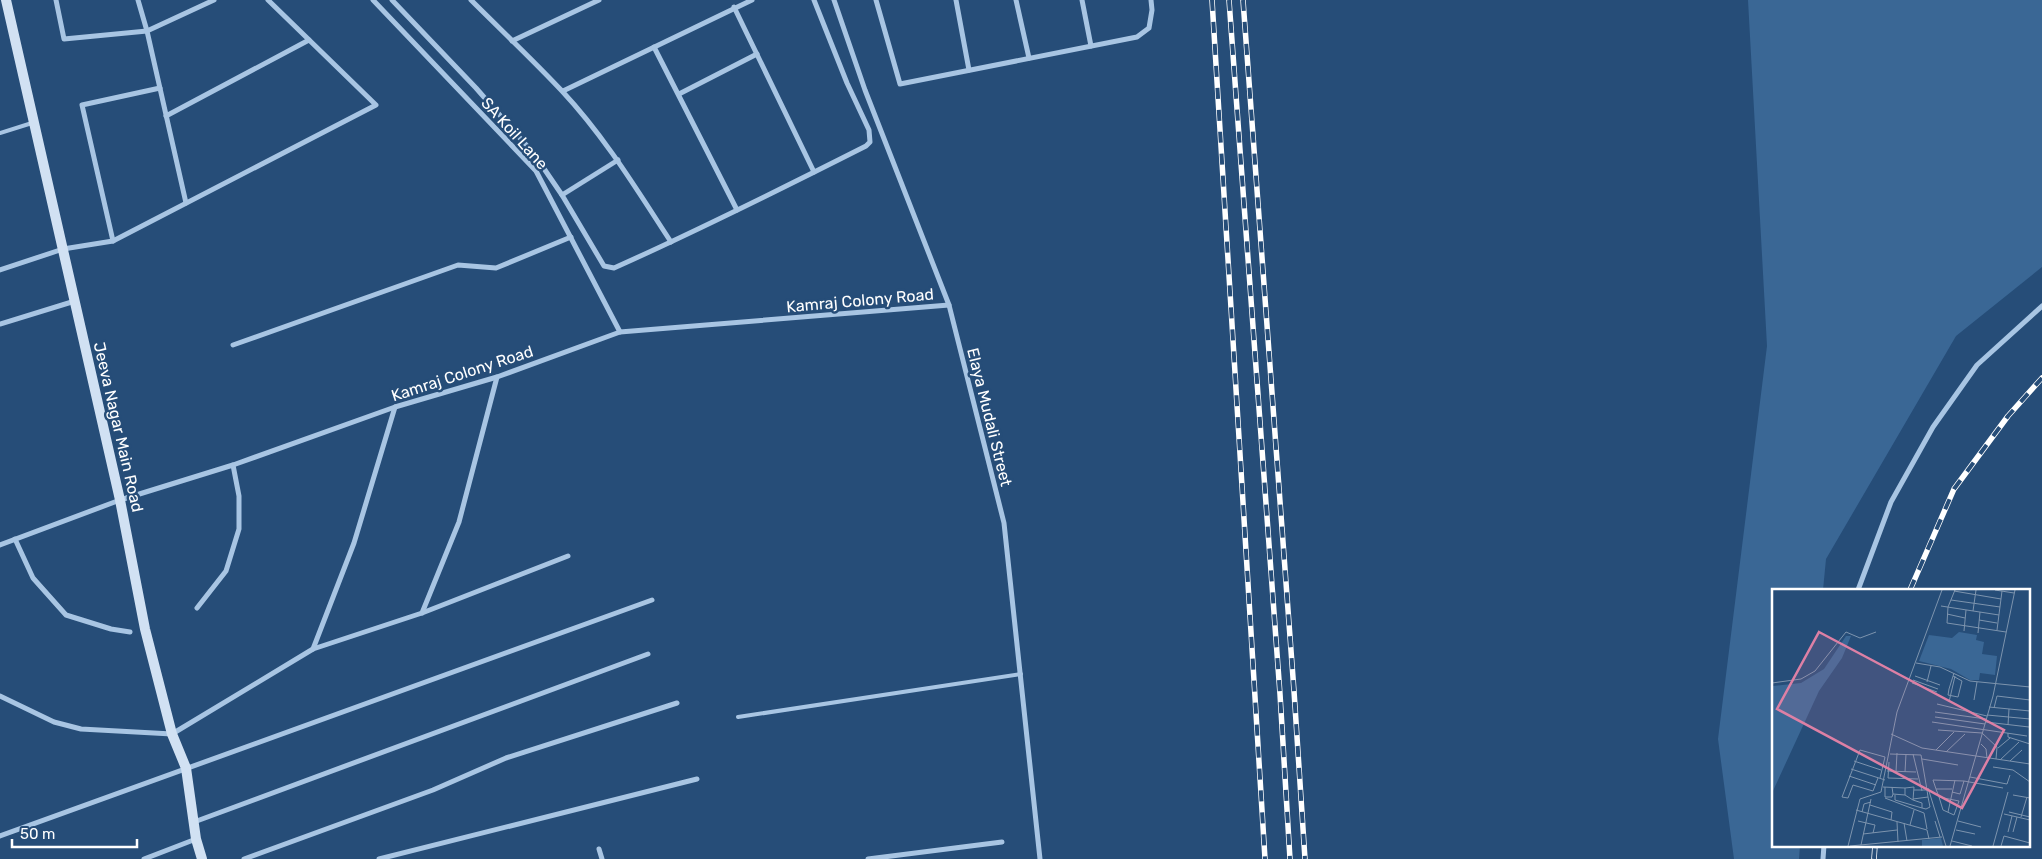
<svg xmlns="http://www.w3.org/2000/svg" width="2042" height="859" font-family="Rubik,sans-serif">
<rect width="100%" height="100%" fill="#264d78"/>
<path fill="#3a6795" d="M1748,0H2042V267L1956,336L1826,559L1823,590H1773V845H1800L1799,859H1734L1718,739L1767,346Z"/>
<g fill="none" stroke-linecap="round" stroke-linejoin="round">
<g stroke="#a8c5e3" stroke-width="4">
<path d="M0,133L32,123"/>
<path d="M738,717L1021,674"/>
</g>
<g stroke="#a8c5e3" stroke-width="5">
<path d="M56,0L64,39L147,31L214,0"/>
<path d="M138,0L147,31L186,203"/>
<path d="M373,0L536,171L620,332"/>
<path d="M392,0L476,88L534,154L562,195L604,266L614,268C699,230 783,188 866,146L870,142L869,130L847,83L814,0"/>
<path d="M471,0C501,30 533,60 562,91C605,137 637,190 671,242"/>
<path d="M834,0L865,90L949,305L1004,523L1040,859"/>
<path d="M876,0L900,84L1137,37L1149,28L1152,10L1151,0"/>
<path d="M956,0L969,70"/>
<path d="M1016,0L1029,58"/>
<path d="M1082,0L1091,46"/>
<path d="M734,7L814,172"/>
<path d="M512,41L599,0"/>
<path d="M654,47L737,210"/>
<path d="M563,91L752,0"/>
<path d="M679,94L757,54"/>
<path d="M166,116L309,40"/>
<path d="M562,195L618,160"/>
<path d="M113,241L82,105L160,88"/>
<path d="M0,270L63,249L113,241L376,105L268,0"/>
<path d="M0,324L75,301"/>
<path d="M233,345L458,265L496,268L571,237"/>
<path d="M15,539L33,578L66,615L111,629L130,632"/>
<path d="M0,545L120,500L233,465L395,407L497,377L620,332L949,305"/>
<path d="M1858,590L1891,502L1933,427L1977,365L2042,306"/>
<path d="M197,608L226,571L239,529V496L233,465"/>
<path d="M422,613L459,522L497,377"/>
<path d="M313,649L354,543L395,407"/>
<path d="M0,696L54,722L81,729L172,734L313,649L422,613L568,556"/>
<path d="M194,822L648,654"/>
<path d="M0,836L652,600"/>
<path d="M599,849L602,859"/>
<path d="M144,859L196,839"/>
<path d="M244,859L433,790L506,758L677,703"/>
<path d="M379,859L697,779"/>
<path d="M868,859L1002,842"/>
<path d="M1823,859L1824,845"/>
</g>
<path stroke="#d1e1f3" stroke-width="10" d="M6,0L120,500L145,629L172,734L186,768L196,839L202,859"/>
<g stroke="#fff" stroke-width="5.5">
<g id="rail">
<path d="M1212,0L1265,859"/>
<path d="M1229,0L1280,694L1290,859"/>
<path d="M1243,0L1294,691L1305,859"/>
<path d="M1910,590L1954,489L2008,416L2042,378"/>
<path d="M1874,859L1875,845"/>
</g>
</g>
<use href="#rail" stroke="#264d78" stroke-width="4" stroke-dasharray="11" stroke-linecap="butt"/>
</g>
<g text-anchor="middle" stroke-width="5" stroke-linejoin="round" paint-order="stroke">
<g font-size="16" fill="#fff" stroke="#264d78">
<text transform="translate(515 133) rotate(48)" y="6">SA Koil Lane</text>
<text transform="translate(860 300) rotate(-5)" y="6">Kamraj Colony Road</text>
<text transform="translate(462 373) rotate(-18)" y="6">Kamraj Colony Road</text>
<text transform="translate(990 417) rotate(76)" y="6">Elaya Mudali Street</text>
<text transform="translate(119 427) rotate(77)" y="6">Jeeva Nagar Main Road</text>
</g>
</g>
<g transform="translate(1772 589)">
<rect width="258" height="258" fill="#264d78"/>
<path d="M187,43L205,46L204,51L212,53L210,65L225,67L223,86L208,84L207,91H198L179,80L147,72L157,46L180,49ZM74,47H79L70,69L47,102L0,204L1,97L29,94L52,80ZM169,249L171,257H150V251Z" fill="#3a6795"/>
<path fill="none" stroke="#7d94ae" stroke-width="1" d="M183,1L176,18L175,34L234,43M223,1L242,4M182,2L229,10M179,11L228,18M169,17L227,26M201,22L204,1M175,25L193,29M207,31L225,34M225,41L230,2M192,42L194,21M206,44L208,23M144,74L168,78L198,92L258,98M143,87L168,96M181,87L190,92L186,108L176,106L177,100L182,84M141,91L166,100M155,93L159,77M0,94L29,90L43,82L74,43L88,49L104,43M140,94L165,103M202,111L205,93M177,113L183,87M165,115L215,127M217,118L258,122M222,119L225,107L258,111M163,123L214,130M215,126L258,130M163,128L213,135M160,133L255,147M214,133L257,138M236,136L237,120M166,141L210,144L225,158L224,170M236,144V148L258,155M119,145L150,159L258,175M209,155L214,160L215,169M226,159L238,149M164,161L182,143M174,163L193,145M118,165L149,166L155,201H142M141,165L150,202M150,170L186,176M228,171L247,153M82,172L109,181M238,172L250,161M117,173L116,189L146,190M221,178L241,181L258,193M79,180L113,191M115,182L144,183M124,183L125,164M133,183L134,165M77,187L104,196M198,188L235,195L238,186M106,189L101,202L81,196L76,209L70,208L88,161L113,168L108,189M111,198L133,199V206L121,205L120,198M113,198V208H120L121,205M156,199L174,257M164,200H180M180,203L188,205L192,192M123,206V211L150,219M133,206L141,211L142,198L133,199M241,206L258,209M167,208L187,212L182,226L171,221L167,208L164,200L161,191L192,192L231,199M113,209L152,224L155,240M141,210L156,208L155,201M141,211L150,214V219L154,220L158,218L156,208M98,216L120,223L119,231M84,221L155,241L157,250M90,223L92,215L99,213M176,223L183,191M237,223L258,228M232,225L258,231M249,228L255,208M86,232L103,236L101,244M163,232L168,248M186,232L209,238M125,233L126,253M132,234L135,252M138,236L142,221M184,241L203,245M236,243L240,227M241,243L245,228M91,245L125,241M180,252L200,257M89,256L99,210M76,257L88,210L109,203L125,123L170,1M78,257L170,248M178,257L221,107L243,1M221,257L236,203M229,257L232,247L258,254"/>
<path fill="#dd80a5" fill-opacity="0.15" stroke="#dd80a5" stroke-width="2.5" d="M47,43L232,141L190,219L5,120Z"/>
<rect width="258" height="258" fill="none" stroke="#fff" stroke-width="2.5"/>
</g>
<path d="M12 839v8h125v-8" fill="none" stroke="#ffffff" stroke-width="2.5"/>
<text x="20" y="839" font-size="15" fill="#ffffff" stroke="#264d78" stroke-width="4" paint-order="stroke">50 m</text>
</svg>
